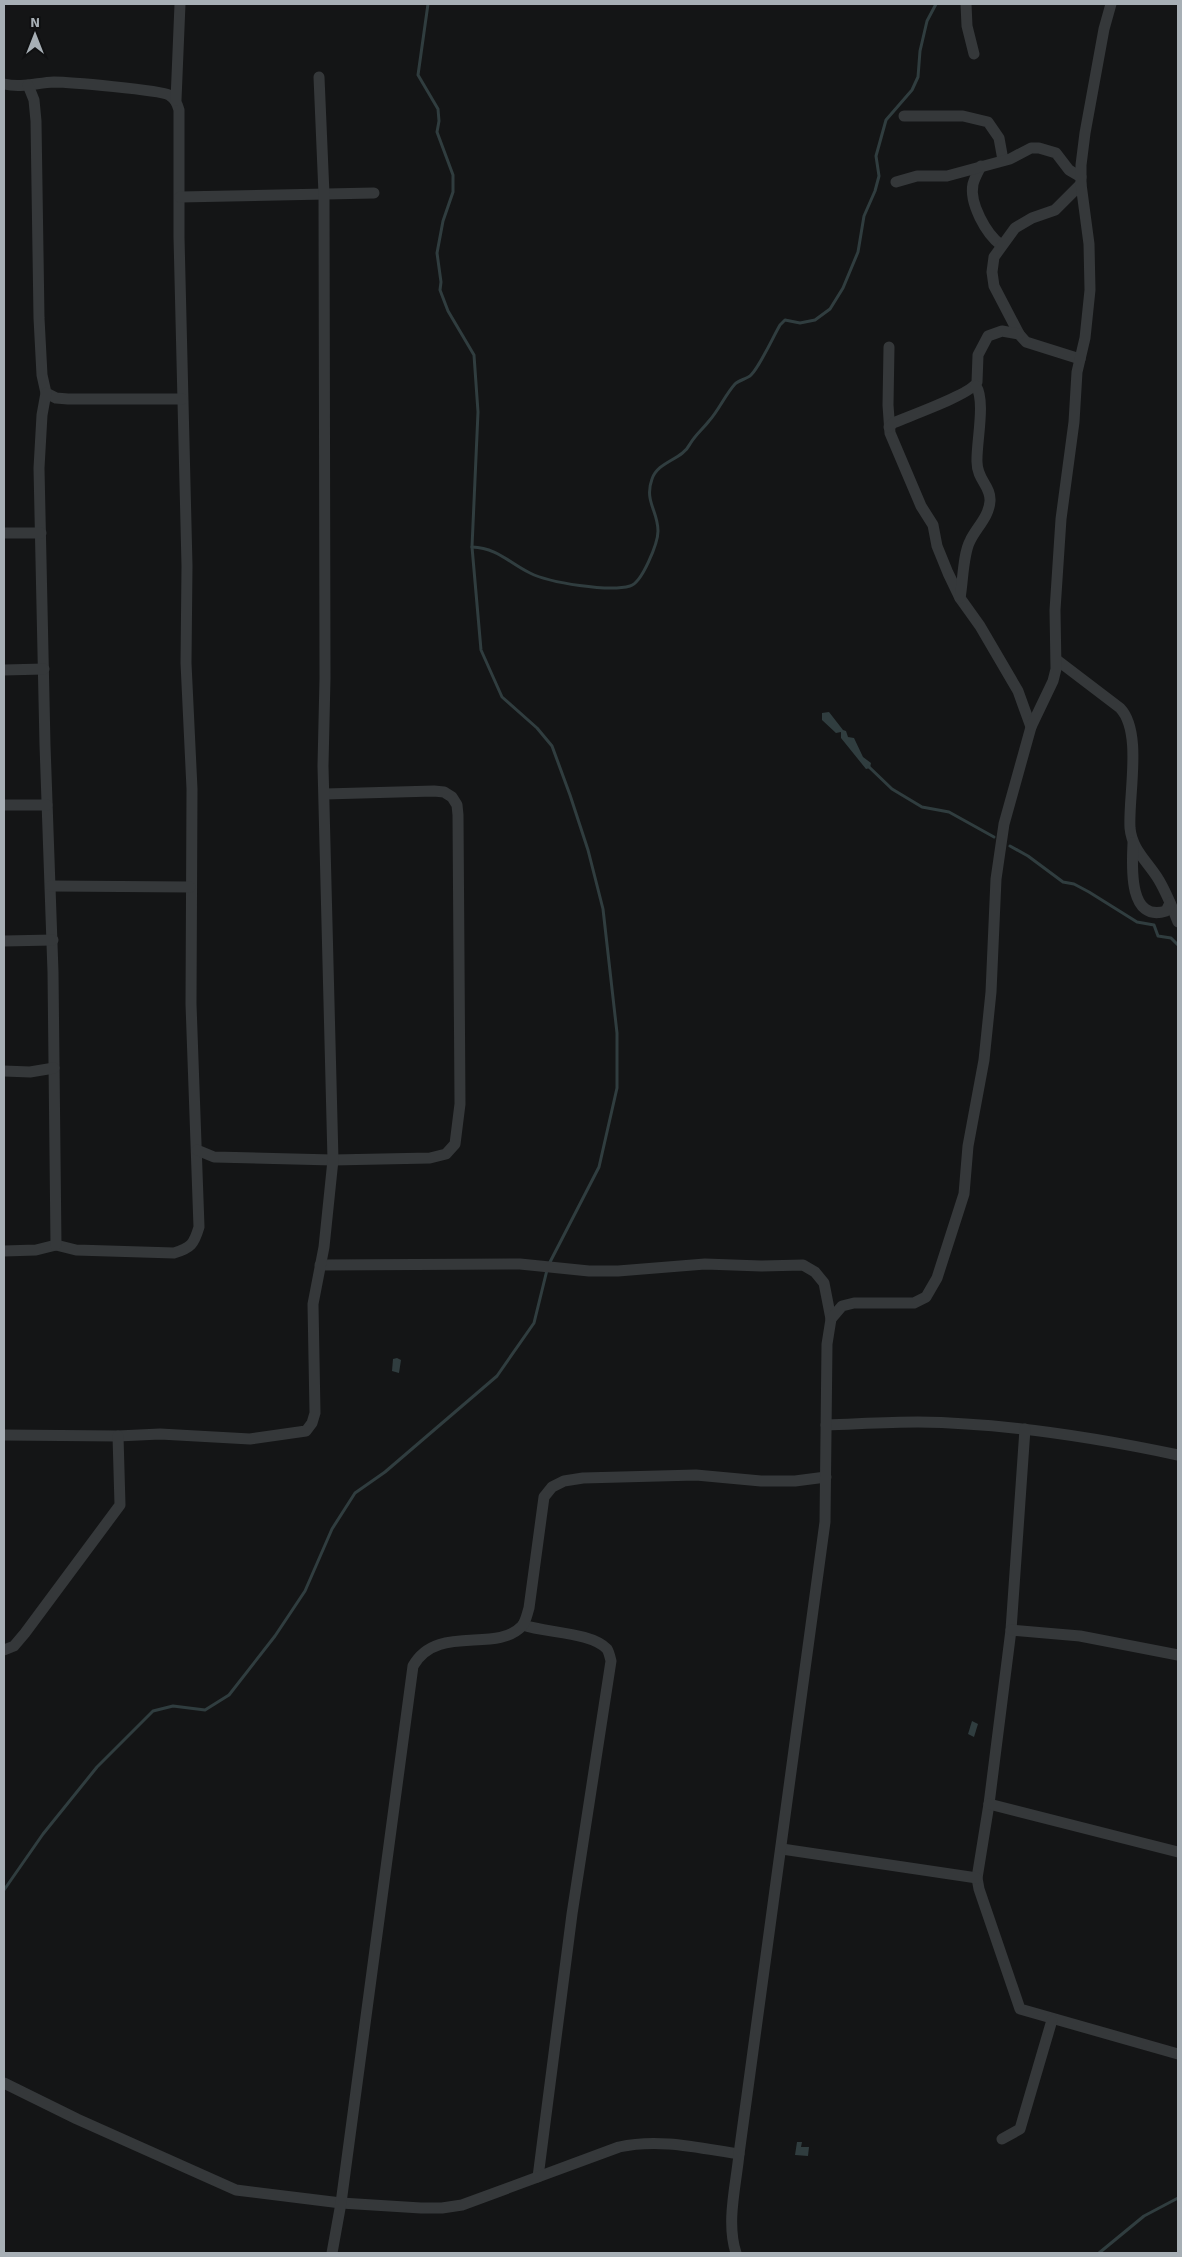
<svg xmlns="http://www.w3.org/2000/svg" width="1182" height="2257" font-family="Signika,sans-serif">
<rect width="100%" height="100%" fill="#141516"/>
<g fill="#303d3f">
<path d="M829,712L843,730L846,731L848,737L854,738L863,757L871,763L870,768L866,769L841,738V732L836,733L822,720V713Z"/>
<path d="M393,1359L397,1358L401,1360L399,1373L392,1371Z"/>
<path d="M972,1721L978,1724L974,1737L968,1734Z"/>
<path d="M797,2142H802L801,2147H809L808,2156L795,2155Z"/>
</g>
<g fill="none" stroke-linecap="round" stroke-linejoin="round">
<g stroke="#303d3f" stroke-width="3">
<path d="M428,4L418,75L438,109L439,121L437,132L453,175V192L443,221L437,253L441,282L440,290L448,311L474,355L478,412L472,547L481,650L502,697L537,728L552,746L570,795L588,850L603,909L617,1033V1088L599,1167L549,1264"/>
<path d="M472,547C498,548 509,563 530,573C550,583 609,592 630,586C642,583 658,543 658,531C658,511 644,501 652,479C658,461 682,460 690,444C696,434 702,430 709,421C719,410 725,395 735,384C739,380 747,379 751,375C760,366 773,337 780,325L785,320L800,323L815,320L830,309L843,288L858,252L864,216L875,191L879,176L876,156L886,120L912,90L918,77L920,51L927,21L936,4"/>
<path d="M868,766L892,789L922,807L949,812L994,837"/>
<path d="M1010,846L1028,856L1063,882L1074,884L1089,892L1137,922L1154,925L1158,936L1171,938L1178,945"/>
<path d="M4,1890L43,1834L97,1767L153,1711L173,1706L205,1710L229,1695L275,1636L305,1591L332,1529L355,1493L385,1472L497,1376L534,1323L547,1270"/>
<path d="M1099,2253L1144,2216L1178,2198"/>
</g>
<g stroke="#35383a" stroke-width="11">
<path d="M966,4L967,26L974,54"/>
<path d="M4,84C21,88 36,83 54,82C68,82 160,90 169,95C175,99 177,103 179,110V237L187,566L186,663L192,789L191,1004L199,1227C194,1244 191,1248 174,1253L76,1250L56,1245L36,1250L4,1251"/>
<path d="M28,85L34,100L36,121L39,318L42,375L46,393L56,398L68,399H182"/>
<path d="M176,100L180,4"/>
<path d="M904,116H963L988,122L999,138L1003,160"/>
<path d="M981,166C978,172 975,177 973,184C969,203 986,234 1001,245"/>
<path d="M896,182L917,176H947L1010,159L1031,148H1039L1056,153L1069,170L1081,177"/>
<path d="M180,197L374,193"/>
<path d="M889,347L888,405L890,433L921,506L933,525L937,546L948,573L960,598L980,626L1018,691L1031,727"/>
<path d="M1080,359L1026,342L1019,334L994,286L992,272L994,257L1015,228L1032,218L1055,210L1081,184"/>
<path d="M46,393L42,415L39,468L45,745L53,972L56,1245"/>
<path d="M889,427L893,423C909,416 972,394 977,382L978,355L988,336L1002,331L1019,334"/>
<path d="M4,533H41"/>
<path d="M960,598C963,582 963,554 970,541C976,528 989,517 990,501C991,486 977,480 977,462C976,444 986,401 976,386"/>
<path d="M1057,660L1120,708C1143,732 1128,796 1130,828C1132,849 1146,860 1157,877C1166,891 1172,907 1178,922"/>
<path d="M4,670L44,669"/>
<path d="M4,805H47"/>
<path d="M1133,843C1132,865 1128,923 1166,911L1170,903"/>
<path d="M51,886L190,887"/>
<path d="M4,941L53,940"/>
<path d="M4,1071L30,1072L54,1068"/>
<path d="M197,1150L214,1157L333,1160L430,1158L446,1154L455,1144L460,1104L458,815L457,805L452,797L444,792L434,791L325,794"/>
<path d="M320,1265L520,1264L589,1271H618L705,1264L761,1266L803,1265L815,1272L824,1283L831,1319"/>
<path d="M826,1425C857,1424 887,1422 918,1422C1005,1423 1093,1437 1178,1455"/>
<path d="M1025,1429L1011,1630L989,1804L977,1878L979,1889L1020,2009L1178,2054"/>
<path d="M4,1435L118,1436L160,1434L250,1439L306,1431L312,1423L315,1413L313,1304L324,1247L333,1160L323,766L325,678L324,194L319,77"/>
<path d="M523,1625C546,1633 591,1632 607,1649C609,1652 610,1657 611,1661L572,1914L538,2177"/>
<path d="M1011,1630L1080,1636L1178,1655"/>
<path d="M4,1650L14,1646L25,1633L120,1505L118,1436"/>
<path d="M989,1804L1178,1852"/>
<path d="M782,1849L977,1878"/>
<path d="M4,2083L77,2119L236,2190L341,2203L421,2208H442L462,2205L619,2147C659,2138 699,2148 739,2154"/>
<path d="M1002,2139L1020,2129L1052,2020"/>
<path d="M332,2253L341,2203L413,1666C437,1623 496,1654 522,1626C526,1621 527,1614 529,1608L544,1497L552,1487L564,1481L583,1478L696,1475L761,1481H795L826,1477"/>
<path d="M736,2253C726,2222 736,2186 739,2154L825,1522L827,1344L831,1319L842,1306L854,1303H914L926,1297L937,1278L964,1194L968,1146L984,1060L991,992L996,879L1004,824L1031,727L1053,681L1056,669L1055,610L1061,519L1074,422L1077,372L1085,338L1090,290L1089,244L1081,184V165L1085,133L1104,29L1111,4"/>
</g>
</g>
<rect width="1182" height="2257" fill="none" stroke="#a7afb5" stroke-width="10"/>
<g transform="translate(35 35)" stroke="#0f1011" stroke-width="4" paint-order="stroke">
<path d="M0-4L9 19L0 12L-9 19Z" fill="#a7afb5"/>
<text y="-8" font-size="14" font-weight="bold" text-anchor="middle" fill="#a7afb5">N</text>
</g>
</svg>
